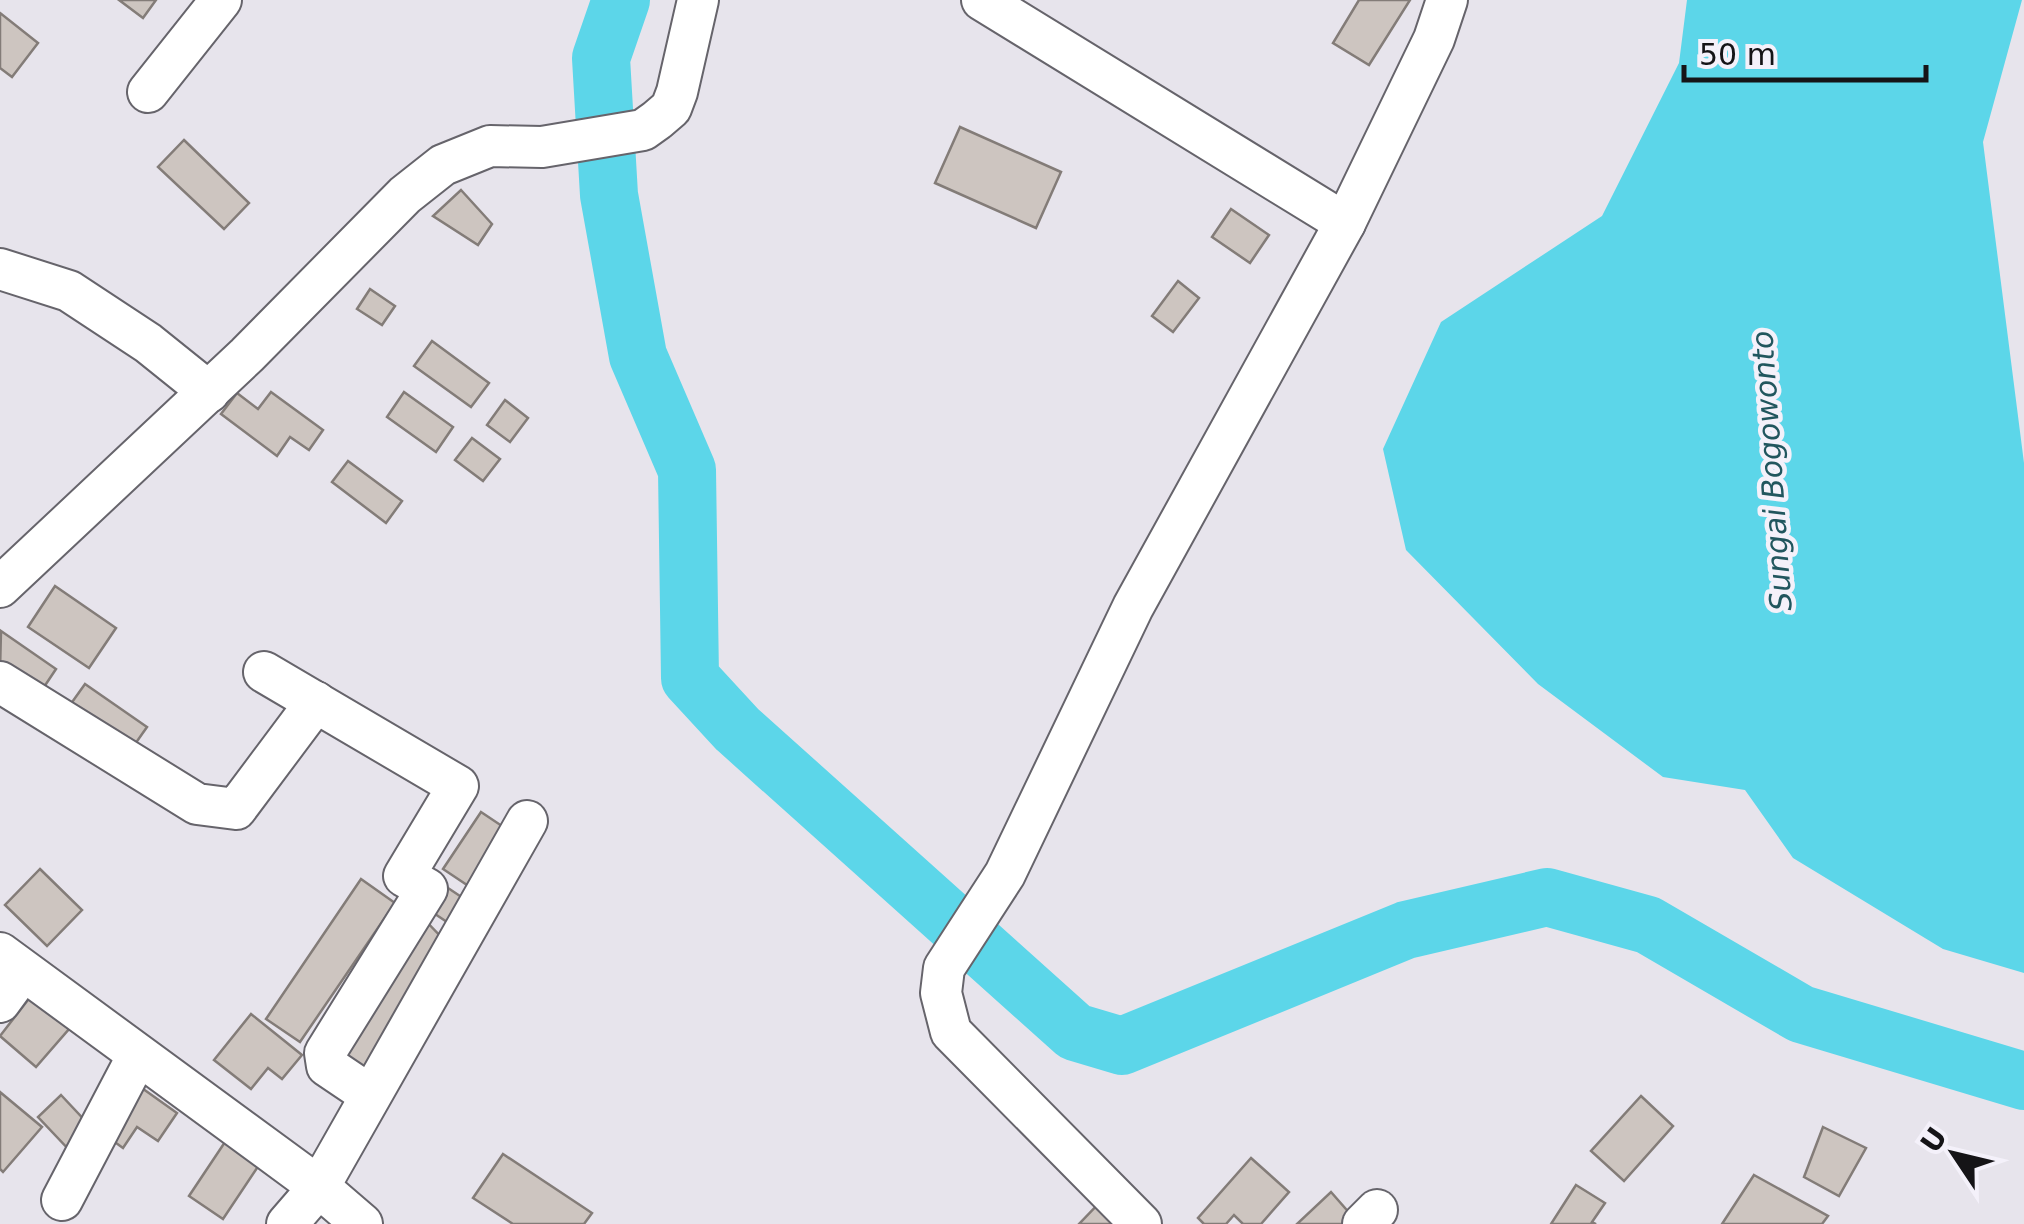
<svg xmlns="http://www.w3.org/2000/svg" width="2024" height="1224" font-family="'DejaVu Sans',sans-serif">
<rect width="100%" height="100%" fill="#e7e4ec"/>
<path fill="#5cd6e9" d="M1687,0H2022L1983,142L2024,463V973L1943,949L1793,858L1745,790L1663,777L1538,684L1406,550L1383,449L1441,322L1602,216L1679,63Z"/>
<g fill="none" stroke-linecap="round" stroke-linejoin="round">
<path stroke="#5cd6e9" stroke-width="58" d="M621,0L601,58L609,195L638,356L687,470L690,678L737,729L1075,1032L1122,1046L1406,930L1547,897L1648,925L1801,1014L2024,1081"/>
</g>
<g fill="#cdc5c0" stroke="#837c78" stroke-width="2.5">
<path d="M119,0H156L143,18Z"/>
<path d="M1359,0H1410L1369,65L1333,43Z"/>
<path d="M0,13L38,43L12,77L0,68Z"/>
<path d="M960,127L1061,172L1036,228L935,183Z"/>
<path d="M184,140L249,203L224,229L158,167Z"/>
<path d="M461,190L492,224L478,245L433,216Z"/>
<path d="M1231,209L1269,235L1250,263L1212,237Z"/>
<path d="M1178,281L1199,298L1173,332L1152,316Z"/>
<path d="M370,289L395,306L382,325L357,309Z"/>
<path d="M432,341L489,383L471,407L414,366Z"/>
<path d="M271,392L323,430L309,450L290,437L277,456L221,414L237,393L258,409Z"/>
<path d="M404,392L453,427L436,452L387,417Z"/>
<path d="M505,400L528,418L510,442L487,425Z"/>
<path d="M472,438L500,459L483,481L455,460Z"/>
<path d="M348,461L402,501L386,523L332,482Z"/>
<path d="M55,586L116,628L89,668L28,627Z"/>
<path d="M1,631L56,669L38,696L0,671Z"/>
<path d="M85,684L147,727L133,747L65,712Z"/>
<path d="M481,812L505,828L467,885L443,869Z"/>
<path d="M40,869L82,910L47,946L5,905Z"/>
<path d="M361,879L395,903L300,1042L266,1019Z"/>
<path d="M445,886L466,900L450,924L429,910Z"/>
<path d="M422,917L445,941L366,1075L339,1059Z"/>
<path d="M31,996L69,1029L36,1067L0,1036Z"/>
<path d="M251,1014L302,1055L282,1079L268,1068L251,1089L214,1060Z"/>
<path d="M139,1086L177,1113L158,1141L137,1127L123,1148L105,1135Z"/>
<path d="M0,1092L42,1127L3,1172L0,1169Z"/>
<path d="M61,1095L90,1126L73,1154L38,1117Z"/>
<path d="M1641,1096L1673,1126L1624,1181L1591,1151Z"/>
<path d="M1823,1127L1866,1148L1839,1196L1804,1177Z"/>
<path d="M227,1139L261,1162L223,1219L189,1196Z"/>
<path d="M503,1154L592,1213L584,1224H513L473,1198Z"/>
<path d="M1251,1158L1289,1192L1261,1224H1243L1234,1215L1226,1224H1204L1198,1218Z"/>
<path d="M1754,1175L1828,1216L1822,1224H1722Z"/>
<path d="M1576,1185L1605,1203L1592,1222L1596,1224H1551Z"/>
<path d="M1331,1192L1352,1216L1345,1224H1297Z"/>
<path d="M1104,1198L1130,1224H1079Z"/>
</g>
<g fill="none" stroke-linecap="round" stroke-linejoin="round">
<g stroke="#66646b" stroke-width="44">
<g id="street">
<path d="M982,0L1345,223"/>
<path d="M148,92L221,0"/>
<path d="M0,269L69,291L148,343L209,392"/>
<path d="M0,587L247,355L405,195L443,165L490,146L542,147L643,130L657,120L671,108L677,92L698,0"/>
<path d="M264,672L458,786L404,876L427,889L325,1053L327,1066L370,1095"/>
<path d="M0,682L197,804L236,809L316,702"/>
<path d="M0,953L319,1187L362,1224"/>
<path d="M0,1002L22,972"/>
<path d="M62,1200L138,1055"/>
<path d="M287,1224L319,1187L527,821"/>
<path d="M1141,1224L951,1032L941,993L944,968L1005,874L1133,607L1345,223L1434,39L1447,0"/>
<path d="M1363,1224L1377,1210"/>
</g>
</g>
<use href="#street" stroke="#fff" stroke-width="40"/>
</g>
<g text-anchor="middle" stroke-width="9" stroke-linejoin="round" paint-order="stroke">
<g font-size="30" font-style="italic" fill="#21565e" stroke="#f4f1fa">
<text transform="translate(1772 471) rotate(-94)" y="10">Sungai Bogowonto</text>
</g>
</g>
<g transform="translate(1954 1154) rotate(305)" stroke="#f4f1fa" stroke-width="8" paint-order="stroke">
<path d="M0-8L18 38L0 25L-18 38Z" fill="#151417"/>
<text y="-15" font-size="28" font-weight="bold" text-anchor="middle" fill="#151417">U</text>
</g>
<path d="M1684 65v15h242v-15" fill="none" stroke="#151417" stroke-width="5"/>
<text x="1699" y="65" font-size="30" fill="#151417" stroke="#f4f1fa" stroke-width="8" paint-order="stroke">50 m</text>
</svg>
